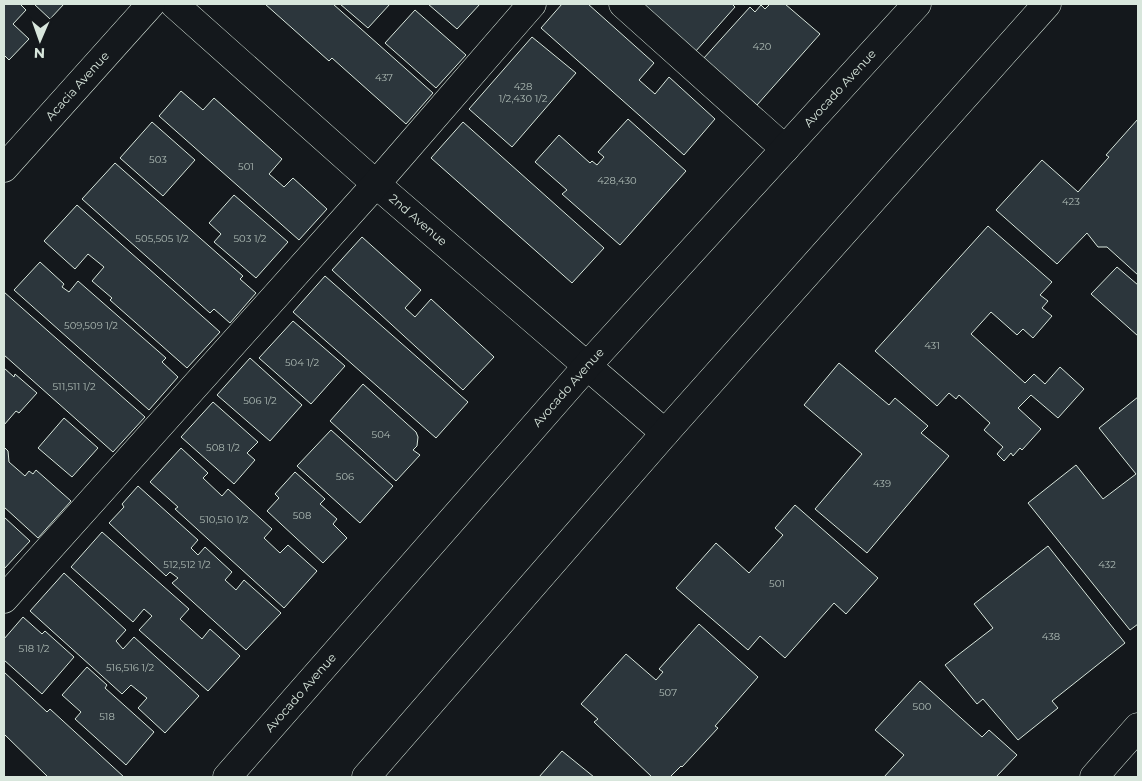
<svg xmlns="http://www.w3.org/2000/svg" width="1142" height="781" font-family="Montserrat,sans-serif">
<rect width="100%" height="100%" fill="#14181c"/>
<g fill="#2c363c" stroke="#d8e6dc">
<path d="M4,4H20L26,10L13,24L29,39L9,60L4,55Z"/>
<path d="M34,4H64L50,19Z"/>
<path d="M265,4H333L433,93L406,124L332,58L329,61Z"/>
<path d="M340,4H390L368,28Z"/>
<path d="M428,4H480L457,29Z"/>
<path d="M562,4H588L654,63L639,80L655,94L669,77L715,119L684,155L541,28Z"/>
<path d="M641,4H732L735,7L695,52Z"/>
<path d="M770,4H785L820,34L757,105L703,59L750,7L755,12L761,5L765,9Z"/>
<path d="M415,10L466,55L436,88L385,43Z"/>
<path d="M532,37L576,73L512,147L469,109Z"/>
<path d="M181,91L203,110L214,98L282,159L269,174L284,187L293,178L327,209L299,240L159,116Z"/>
<path d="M628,119L686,171L620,245L562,194L567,190L535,162L559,135L590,163L592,161L597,165L604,157L598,152Z"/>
<path d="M1138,119V275L1107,247H1098L1087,233L1057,264L996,210L1042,160L1078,192L1109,157L1106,155Z"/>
<path d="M152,122L195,160L163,196L120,158Z"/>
<path d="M463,122L604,248L572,283L431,158Z"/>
<path d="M115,163L243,276L240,279L256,293L230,323L214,309L210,313L82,199Z"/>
<path d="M234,195L288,242L256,278L214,242L221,234L209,223Z"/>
<path d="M77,205L220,332L187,368L110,300L112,298L92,281L104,267L88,254L75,269L44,241Z"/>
<path d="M988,226L1052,282L1040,295L1048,301L1042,308L1052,316L1033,338L1023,329L1017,335L991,312L971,334L1025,383L1034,374L1045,384L1060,367L1084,389L1058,418L1031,395L1018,408L1041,429L1022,450L1020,448L1013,456L1011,453L1004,461L997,454L1003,447L984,430L990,423L959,395L956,399L949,393L937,406L875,351Z"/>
<path d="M362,237L421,290L405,308L415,317L431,299L494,357L463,390L332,270Z"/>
<path d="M40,262L64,284L62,287L69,292L78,281L166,358L162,362L178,377L149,410L14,290Z"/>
<path d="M1117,267L1138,285V336L1091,294Z"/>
<path d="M325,276L468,402L436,438L293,312Z"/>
<path d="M4,292L145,417L113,452L4,355Z"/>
<path d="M293,321L345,366L311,404L259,358Z"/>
<path d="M250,358L302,405L270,441L217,395Z"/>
<path d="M839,363L889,405L895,398L928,426L921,433L949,456L867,553L815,509L862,454L804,405Z"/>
<path d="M4,368L14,377L15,374L37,393L19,413L16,411L4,425Z"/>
<path d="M363,384L416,432L418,437L417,446L413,450L420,455L396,481L330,421Z"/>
<path d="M1138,397V624L1130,630L1028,503L1076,465L1103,499L1136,474L1099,428Z"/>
<path d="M213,402L258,442L247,453L255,460L234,484L181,437Z"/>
<path d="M64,418L98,448L72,477L38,448Z"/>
<path d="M331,430L393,486L360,523L297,466Z"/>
<path d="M4,447L8,451L9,462L25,476L29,471L33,474L36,470L71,501L38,538L4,507Z"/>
<path d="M181,448L208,473L203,478L222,496L228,489L272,529L264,538L280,553L288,545L317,571L284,608L175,509L178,507L150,482Z"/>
<path d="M295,472L325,499L320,504L337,519L333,524L347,538L323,563L267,511L279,498L275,494Z"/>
<path d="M138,486L198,540L191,548L198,555L205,547L232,572L225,580L236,590L244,580L281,613L246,650L172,583L178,578L170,572L166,576L109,523L124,507L122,504Z"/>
<path d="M795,505L878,578L846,614L834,603L785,658L760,636L748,650L676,588L716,543L749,573L783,535L775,528Z"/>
<path d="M4,517L30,541L4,569Z"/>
<path d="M102,532L189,609L180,619L202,639L210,629L240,656L208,691L139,630L152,616L144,609L133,622L71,567Z"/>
<path d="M1048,546L1125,643L1052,701L1058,708L1018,740L983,699L977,704L945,665L993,628L974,604Z"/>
<path d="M64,573L126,630L116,641L123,649L134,637L199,696L165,733L138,708L147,698L131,685L122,694L30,611Z"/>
<path d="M23,617L42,634L45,631L74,657L42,694L4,660V639Z"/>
<path d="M699,624L758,677L715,726L718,728L682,767L681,766L670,777H652L594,722L598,719L581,704L626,654L656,680L663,672L659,669Z"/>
<path d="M87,667L107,685L105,688L154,732L126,765L75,719L81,712L62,695Z"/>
<path d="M4,672L47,712L50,709L124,777H48L4,734Z"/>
<path d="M920,681L982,737L989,730L1017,755L996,777H884L904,755L875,730Z"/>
<path d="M562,751L594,777H539Z"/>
</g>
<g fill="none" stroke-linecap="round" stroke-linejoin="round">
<g stroke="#d8e6dc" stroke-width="29">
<g id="minor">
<path id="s1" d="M174,4L376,184L665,433"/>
<path d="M623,4L785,149"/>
<path id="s2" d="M4,168L151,4"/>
<path d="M4,599L376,184L532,4"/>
<path id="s3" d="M227,777L587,366L917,4"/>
<path d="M366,777L665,433L1047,4"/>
<path d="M1094,777L1138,727"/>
</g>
</g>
<use href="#minor" stroke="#14181c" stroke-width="28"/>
</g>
<g text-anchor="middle" stroke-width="4" stroke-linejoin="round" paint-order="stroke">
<g font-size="10" fill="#adbab4">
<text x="762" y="50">420</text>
<text x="384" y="81">437</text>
<text x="523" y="90">428<tspan x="523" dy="12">1/2,430 1/2</tspan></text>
<text x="158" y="163">503</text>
<text x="246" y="170">501</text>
<text x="617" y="184">428,430</text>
<text x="1071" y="205">423</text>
<text x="162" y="242">505,505 1/2</text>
<text x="250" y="242">503 1/2</text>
<text x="91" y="329">509,509 1/2</text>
<text x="932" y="349">431</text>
<text x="302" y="366">504 1/2</text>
<text x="74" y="390">511,511 1/2</text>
<text x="260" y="404">506 1/2</text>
<text x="381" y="438">504</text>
<text x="223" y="451">508 1/2</text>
<text x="345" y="480">506</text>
<text x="882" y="487">439</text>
<text x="302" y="519">508</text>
<text x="224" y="523">510,510 1/2</text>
<text x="187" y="568">512,512 1/2</text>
<text x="1107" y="568">432</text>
<text x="777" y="587">501</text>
<text x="1051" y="640">438</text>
<text x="34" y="652">518 1/2</text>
<text x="130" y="671">516,516 1/2</text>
<text x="668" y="696">507</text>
<text x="922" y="710">500</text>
<text x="107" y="720">518</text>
</g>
<g font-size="12" fill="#d8e6dc" stroke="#14181c">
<text dy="4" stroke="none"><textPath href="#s2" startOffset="110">Acacia Avenue</textPath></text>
<text dy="4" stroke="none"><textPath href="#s3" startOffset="922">Avocado Avenue</textPath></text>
<text dy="4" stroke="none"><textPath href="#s1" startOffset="326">2nd Avenue</textPath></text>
<text dy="4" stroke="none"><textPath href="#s3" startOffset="518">Avocado Avenue</textPath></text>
<text dy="4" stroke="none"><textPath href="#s3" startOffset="112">Avocado Avenue</textPath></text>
</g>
</g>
<rect width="1142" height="781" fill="none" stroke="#d8e6dc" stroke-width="10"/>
<g transform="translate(40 40) rotate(182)" stroke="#14181c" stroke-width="4" paint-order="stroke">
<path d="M0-4L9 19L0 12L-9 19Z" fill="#d8e6dc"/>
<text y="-8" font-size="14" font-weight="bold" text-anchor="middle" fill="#d8e6dc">N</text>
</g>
</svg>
